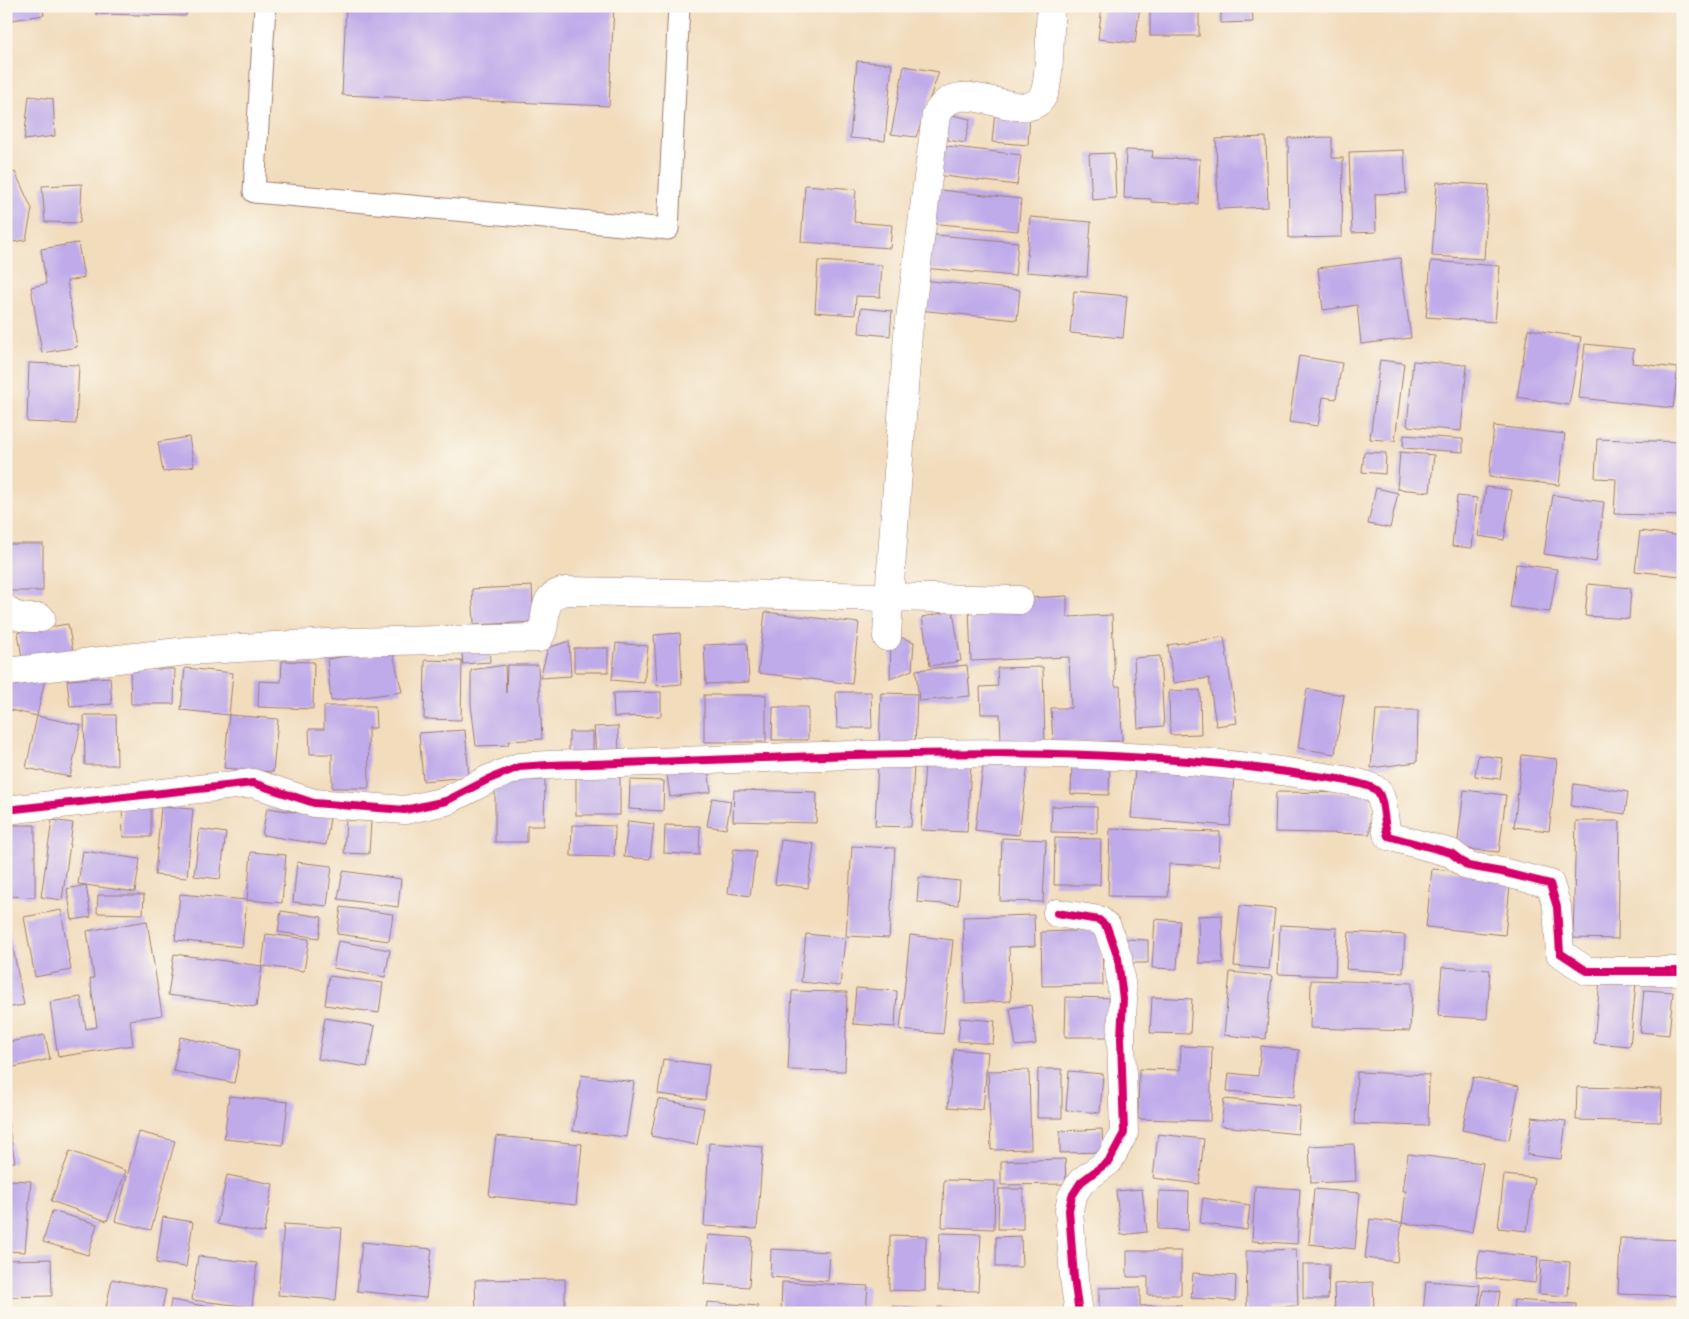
<svg xmlns="http://www.w3.org/2000/svg" width="1689" height="1319" font-family="Cardo,serif">
<rect width="100%" height="100%" fill="#fbf7ec"/>
<filter id="ink" filterUnits="userSpaceOnUse"><feTurbulence type="fractalNoise" baseFrequency=".02" numOctaves="2"/><feDisplacementMap in="SourceGraphic" scale="10" xChannelSelector="R" yChannelSelector="G"/><feConvolveMatrix kernelMatrix="1 2 1 2 8 2 1 2 1" color-interpolation-filters="sRGB"/></filter>
<filter id="wash" filterUnits="userSpaceOnUse"><feTurbulence type="fractalNoise" baseFrequency=".0096" numOctaves="4" result="noise"/><feDisplacementMap in="SourceGraphic" scale="20" xChannelSelector="R" yChannelSelector="G"/><feGaussianBlur stdDeviation="1.12" result="paint"/><feColorMatrix in="noise" values="0 0 0 0 0 0 0 0 0 0 0 0 0 0 0 0 0 1.4 0 .05"/><feComposite in="paint" operator="in"/></filter>
<g filter="url(#wash)">
<rect width="100%" height="100%" fill="#f1dcbc"/>
<g id="blocks">
<g fill="#bfaaea">
<path d="M6,6H42L44,15L6,21Z"/>
<path d="M96,6H188L186,16L96,14Z"/>
<path d="M346,6H614L609,106L342,95Z"/>
<path d="M1102,6H1140L1135,43L1098,39Z"/>
<rect x="1150" y="6" width="49" height="30"/>
<path d="M1221,6H1252L1253,22L1221,23Z"/>
<path d="M1282,6H1318V8L1282,10Z"/>
<path d="M857,61L892,64L885,141L850,138Z"/>
<path d="M904,66L939,72L916,137L891,134Z"/>
<path d="M29,96L53,99L55,136L24,140Z"/>
<path d="M995,111L1030,113L1028,145L992,142Z"/>
<path d="M948,114L970,119L965,143L943,139Z"/>
<path d="M1266,137L1268,207L1218,209L1216,139Z"/>
<path d="M1332,137V158H1343L1342,237L1289,238L1288,138Z"/>
<path d="M939,145L1021,155L1017,185L935,175Z"/>
<path d="M1126,150L1153,151L1152,158L1200,159L1198,204L1151,202V199L1124,198Z"/>
<path d="M1404,150L1406,193L1375,194L1376,232L1352,233L1349,152Z"/>
<path d="M1114,153L1116,198L1092,200L1089,154Z"/>
<path d="M15,172L32,209L26,240L6,243V174Z"/>
<path d="M1437,182L1489,185L1484,259L1432,256Z"/>
<path d="M82,184L80,223L45,222L42,186Z"/>
<path d="M805,185L856,189L854,222L892,225L890,248L801,242Z"/>
<path d="M931,189L1021,199L1018,231L928,223Z"/>
<path d="M1030,217L1091,222L1087,277L1026,272Z"/>
<path d="M924,234L1018,242L1015,276L922,268Z"/>
<path d="M78,243L84,278L67,281L77,347L42,353L31,287L46,284L41,249Z"/>
<path d="M1400,258L1411,338L1361,344L1357,305L1323,310L1318,268Z"/>
<path d="M818,261L882,265L880,297L856,296L855,315L815,312Z"/>
<path d="M1431,261L1500,266L1495,322L1426,317Z"/>
<path d="M921,280L1020,290L1017,320L918,310Z"/>
<path d="M1074,291L1127,296L1123,338L1070,333Z"/>
<path d="M861,308L892,311L890,336L859,333Z"/>
<path d="M1528,329L1581,337L1569,405L1517,397Z"/>
<path d="M1585,344L1634,349L1632,363L1678,368L1673,408L1579,398Z"/>
<path d="M1299,356L1342,363L1336,399L1323,397L1318,426L1289,422Z"/>
<path d="M1380,360L1404,363L1395,441L1370,439Z"/>
<path d="M1413,361L1467,365L1461,431L1407,426Z"/>
<path d="M29,363L79,365L76,424L27,422Z"/>
<path d="M1494,426L1565,434L1559,485L1489,477Z"/>
<path d="M1404,435L1463,439V452L1403,448Z"/>
<path d="M189,437L194,466L163,472L158,442Z"/>
<path d="M1597,439L1683,442V516L1614,514L1616,479L1595,478Z"/>
<path d="M1364,452L1386,453L1385,474L1362,472Z"/>
<path d="M1400,452L1434,455L1430,492L1397,489Z"/>
<path d="M1486,487L1512,490L1504,540L1478,536Z"/>
<path d="M1376,488L1398,493L1390,528L1368,524Z"/>
<path d="M1553,495L1604,502L1596,562L1544,554Z"/>
<path d="M1457,496L1477,498L1472,548L1452,546Z"/>
<path d="M1640,531L1683,536L1680,576L1635,571Z"/>
<rect x="6" y="544" width="37" height="47"/>
<path d="M1516,564L1557,569L1550,612L1510,607Z"/>
<path d="M1588,584L1631,588L1629,619L1585,616Z"/>
<path d="M532,586L534,622L474,625L472,589Z"/>
<path d="M1067,596V617L1112,615L1115,686H1120L1122,741L1053,743L1051,708H1071L1069,657L971,661L969,607L1028,598Z"/>
<path d="M953,611L961,661L930,666L922,617Z"/>
<path d="M765,612L859,623L852,684L758,673Z"/>
<path d="M68,624L73,651L22,659L18,632Z"/>
<path d="M680,633L682,684L657,686L654,635Z"/>
<path d="M891,634L914,642L912,670L890,679Z"/>
<path d="M1224,637L1237,723L1216,726L1209,678L1173,683L1168,645Z"/>
<path d="M489,641L490,662L463,664L461,644Z"/>
<path d="M569,641L571,676L540,678L548,648Z"/>
<path d="M616,643L648,646L644,683L612,680Z"/>
<path d="M747,643L749,682L706,684L704,645Z"/>
<rect x="574" y="648" width="34" height="24"/>
<path d="M392,649L402,692L331,701L327,659Z"/>
<path d="M1160,656L1164,726L1138,728L1134,658Z"/>
<path d="M425,660L462,661L461,720L424,719Z"/>
<path d="M282,661L314,662L313,709L258,707L259,681L281,682Z"/>
<path d="M505,665L506,693L507,665H538L542,739L509,741L508,745L476,746L471,704V670Z"/>
<path d="M967,665L970,696L919,701L916,670Z"/>
<path d="M1043,667L1045,742L1001,743L1000,714H981L980,687L998,686L997,668Z"/>
<path d="M185,668L233,673L229,715L181,710Z"/>
<path d="M130,669H175L174,704H131Z"/>
<path d="M46,674L37,716L81,725L70,777L26,768L37,716L6,709V680Z"/>
<path d="M110,677L112,704L70,707L67,680Z"/>
<path d="M1307,689L1344,695L1335,754L1298,748Z"/>
<path d="M1200,690L1201,734L1170,735L1169,691Z"/>
<path d="M661,692V716L614,717L613,693Z"/>
<path d="M836,692H871L872,728H837Z"/>
<path d="M881,693L917,694L915,749L879,748Z"/>
<rect x="704" y="695" width="62" height="47"/>
<path d="M324,706H375L376,728H368L369,788H332V754H310L309,729H324Z"/>
<path d="M773,707H808V740H772Z"/>
<path d="M1376,710H1418L1417,762L1371,768Z"/>
<path d="M84,715H116L117,765H85Z"/>
<path d="M229,715L278,719L273,772L224,768Z"/>
<path d="M618,726L619,754L596,755L594,727Z"/>
<path d="M465,730L469,777L423,781L419,733Z"/>
<rect x="569" y="732" width="24" height="22"/>
<path d="M1478,755L1503,758L1500,779L1475,776Z"/>
<path d="M1522,755L1557,759L1549,831L1514,827Z"/>
<path d="M984,758L1028,764L1019,835L975,830Z"/>
<path d="M707,761L711,792L670,797L666,767Z"/>
<path d="M878,761L914,763L911,827L875,826Z"/>
<path d="M925,761L971,764L967,832L921,830Z"/>
<path d="M1072,762L1110,763L1109,795L1071,794Z"/>
<path d="M1135,769L1234,776L1230,826L1131,818Z"/>
<rect x="576" y="774" width="44" height="41"/>
<path d="M495,780H545L544,826H527V842H495Z"/>
<path d="M630,780L664,781L663,811L629,809Z"/>
<path d="M1574,784L1628,792L1625,814L1571,806Z"/>
<path d="M734,790L817,792L816,823L733,821Z"/>
<path d="M1464,790L1506,795L1499,852L1457,848Z"/>
<path d="M1276,792L1371,793L1370,834L1275,832Z"/>
<path d="M712,798L731,801L726,829L707,826Z"/>
<path d="M151,806V837H123L122,807Z"/>
<path d="M1052,806L1097,807V833L1051,832Z"/>
<path d="M161,807L193,809L187,878L155,875Z"/>
<path d="M267,808L330,817L326,845L262,835Z"/>
<path d="M52,820L73,823L62,900L41,897Z"/>
<path d="M346,820L371,821L369,854L344,853Z"/>
<path d="M628,821L654,824L650,859L624,857Z"/>
<path d="M1576,821H1620L1618,939L1573,938Z"/>
<path d="M6,825H35V897L6,896Z"/>
<path d="M572,825L615,826L614,857L571,856Z"/>
<path d="M665,825L700,826L699,855L664,853Z"/>
<path d="M200,829L226,833L220,879L194,876Z"/>
<path d="M1110,829L1220,832L1219,866L1169,864L1168,897L1108,896Z"/>
<path d="M1002,838L1046,840L1043,902L1000,901Z"/>
<path d="M1055,838L1101,839L1100,885H1054Z"/>
<path d="M781,840L814,844L808,888L775,884Z"/>
<path d="M852,846L895,848L889,938L846,936Z"/>
<path d="M734,849L756,851L750,896L728,893Z"/>
<path d="M83,851L140,859L135,892L78,884Z"/>
<path d="M251,852L286,855L282,903L247,900Z"/>
<path d="M297,862L332,866L327,906L293,902Z"/>
<path d="M1432,869L1511,876L1505,935L1426,927Z"/>
<path d="M343,871L401,879L398,907L338,899Z"/>
<path d="M919,877L960,881L958,905L917,902Z"/>
<path d="M86,885L91,917L72,920L67,889Z"/>
<path d="M180,894L247,900L242,947L175,940Z"/>
<path d="M98,895H144L143,914L97,913Z"/>
<path d="M1240,906L1275,909L1269,969L1234,966Z"/>
<path d="M341,907L393,914L389,941L337,934Z"/>
<path d="M61,910L71,970L35,977L24,917Z"/>
<path d="M281,911L322,917L319,938L278,932Z"/>
<path d="M1034,915L1035,946L1009,947L1011,1001L965,1003L963,917Z"/>
<path d="M1222,915L1223,963H1199L1198,916Z"/>
<path d="M1155,919L1180,921L1177,969L1152,968Z"/>
<path d="M147,921L162,1015L130,1020L133,1045L58,1057L50,1002L81,997L86,1029L97,1027L90,979L94,978L87,931Z"/>
<path d="M8,922L24,1005L6,1008V923Z"/>
<path d="M1280,925L1337,928L1335,976L1278,974Z"/>
<path d="M1102,930L1103,985L1042,986L1041,932Z"/>
<path d="M1349,932L1405,935L1403,973L1346,969Z"/>
<path d="M266,934L309,939L304,971L262,966L256,1007L168,995L174,954L262,966Z"/>
<path d="M806,934L845,938L840,986L801,982Z"/>
<path d="M910,935L953,940L943,1034L900,1030Z"/>
<path d="M1125,939L1148,940V963H1124Z"/>
<path d="M338,941L390,950L385,977L333,968Z"/>
<path d="M1442,967L1490,970L1487,1019L1438,1016Z"/>
<path d="M1230,972L1272,976L1266,1039L1224,1035Z"/>
<path d="M329,976L383,983L379,1013L325,1005Z"/>
<path d="M1311,980L1412,983L1410,1031L1310,1028Z"/>
<path d="M1600,980L1636,983L1630,1046L1594,1043Z"/>
<path d="M856,988L897,991L895,1027L853,1024Z"/>
<path d="M1644,990L1673,992L1669,1035L1640,1032Z"/>
<path d="M792,991L847,992L845,1071L788,1070Z"/>
<path d="M1066,997L1116,998L1115,1037H1065Z"/>
<path d="M1152,997L1192,999L1190,1034L1150,1033Z"/>
<path d="M1031,1005L1036,1044L1016,1046L1010,1008Z"/>
<path d="M325,1018L375,1026L367,1067L318,1059Z"/>
<path d="M960,1018L995,1021L993,1044L958,1041Z"/>
<path d="M45,1035L50,1059L14,1067L9,1042Z"/>
<path d="M180,1037L241,1050L234,1083L173,1071Z"/>
<path d="M1181,1046L1212,1047L1210,1121L1138,1119L1139,1069L1180,1070Z"/>
<path d="M1261,1046L1299,1050L1294,1097L1227,1091L1229,1073L1258,1076Z"/>
<path d="M954,1049L988,1052L983,1110L948,1107Z"/>
<path d="M663,1059L709,1065L705,1100L658,1094Z"/>
<path d="M1038,1069H1062V1118H1037Z"/>
<path d="M1029,1070L1031,1149L991,1150L988,1071Z"/>
<path d="M1069,1071L1103,1074L1100,1113L1066,1110Z"/>
<path d="M1357,1072L1429,1075L1428,1126L1355,1124Z"/>
<path d="M581,1075L634,1082L626,1137L573,1131Z"/>
<path d="M1473,1077L1519,1086L1509,1140L1462,1130Z"/>
<path d="M1577,1087L1662,1089L1661,1122L1576,1120Z"/>
<path d="M229,1096L288,1102L283,1145L224,1139Z"/>
<path d="M658,1099L704,1108L697,1145L651,1136Z"/>
<path d="M1224,1099L1300,1106L1298,1134L1221,1126Z"/>
<path d="M6,1111L15,1162L6,1163Z"/>
<path d="M1532,1117L1566,1121L1561,1159L1527,1155Z"/>
<path d="M1102,1129L1103,1152L1060,1153V1131Z"/>
<path d="M139,1132L175,1141L151,1230L115,1221Z"/>
<path d="M1158,1134L1204,1139L1199,1184L1153,1178Z"/>
<path d="M496,1136L582,1144L576,1205L489,1196Z"/>
<path d="M709,1143L763,1147L757,1229L704,1226Z"/>
<path d="M1354,1144L1356,1181L1311,1183L1309,1146Z"/>
<path d="M70,1151L126,1171L107,1221L51,1201Z"/>
<path d="M1408,1154L1483,1163L1472,1232L1402,1223L1397,1262L1365,1258L1370,1219L1402,1223L1406,1191H1403Z"/>
<path d="M1065,1159L1066,1184L1001,1185V1161Z"/>
<path d="M227,1175L273,1184L264,1233L217,1224Z"/>
<path d="M1504,1175L1534,1178L1527,1231L1498,1228Z"/>
<path d="M6,1180L31,1181L25,1252L6,1251Z"/>
<path d="M944,1180L995,1181L994,1229L942,1227Z"/>
<path d="M1255,1186L1300,1189L1297,1244L1252,1241Z"/>
<path d="M999,1189H1023V1229H998Z"/>
<path d="M1142,1189L1147,1232L1121,1235L1116,1191Z"/>
<path d="M1314,1189L1360,1193L1355,1249L1309,1244Z"/>
<path d="M1159,1191L1189,1192L1188,1230L1158,1229Z"/>
<path d="M1203,1198L1250,1205L1247,1230L1200,1223Z"/>
<path d="M52,1211L97,1224L88,1255L43,1242Z"/>
<path d="M163,1217L193,1222L186,1267L156,1263Z"/>
<path d="M284,1224L342,1228L336,1300L278,1295Z"/>
<path d="M940,1233L981,1234L978,1291L938,1290Z"/>
<path d="M708,1235L752,1238L749,1287L704,1284Z"/>
<path d="M890,1235L926,1236L925,1291L889,1290Z"/>
<path d="M1021,1236L1022,1267H996V1237Z"/>
<path d="M1620,1238L1683,1240V1296L1618,1294Z"/>
<path d="M362,1242L432,1249L426,1298L357,1291Z"/>
<path d="M771,1249L830,1252L828,1281L770,1277Z"/>
<path d="M1296,1249L1298,1306L1271,1307V1313H1247L1246,1251Z"/>
<path d="M1127,1251H1181V1295H1148V1277H1127Z"/>
<path d="M1479,1251L1538,1257L1535,1283L1476,1277Z"/>
<path d="M198,1256L257,1263L252,1307L192,1300Z"/>
<path d="M51,1259L52,1296L6,1297V1260Z"/>
<path d="M1541,1260L1570,1262L1568,1296L1539,1294Z"/>
<path d="M1303,1264H1329L1328,1299H1303Z"/>
<path d="M1193,1273L1236,1276L1235,1301L1191,1298Z"/>
<path d="M112,1279L166,1290L161,1313H105Z"/>
<path d="M565,1279V1313H476L475,1280Z"/>
<path d="M1426,1281L1480,1285L1478,1313H1423Z"/>
<path d="M782,1282L868,1286L866,1313H781Z"/>
<path d="M1373,1282L1374,1313H1335L1334,1284Z"/>
<path d="M1140,1287V1306L1181,1305V1313H1099V1288Z"/>
<path d="M1483,1290L1500,1292L1497,1313H1480Z"/>
<path d="M171,1300L210,1307V1313H169Z"/>
<path d="M1514,1300L1576,1304V1313H1513Z"/>
<path d="M707,1302L758,1306L757,1313H706Z"/>
<path d="M892,1306L932,1310V1313H891Z"/>
<path d="M938,1307L970,1309L969,1313H938Z"/>
<path d="M439,1309L464,1310V1313H439Z"/>
</g>
</g>
</g>
<g filter="url(#ink)">
<use href="#blocks" fill-opacity="0" stroke="#9e7e74" stroke-width="1"/>
<g fill="none" stroke-linecap="round" stroke-linejoin="round">
<g stroke="#9e7e74" stroke-width="23">
<path id="service" d="M265,6L254,192L668,229L679,6"/>
</g>
<g stroke="#9e7e74" stroke-width="29">
<g id="minor">
<path d="M6,609C15,619 29,618 41,618"/>
<path d="M887,637L889,597L1019,600"/>
<path d="M6,672L187,651L344,642L539,638C551,621 536,595 567,591L889,597L908,334L936,115C960,65 1035,139 1046,87C1051,63 1049,31 1051,6"/>
<path d="M6,810L253,783L314,803L405,810L446,801L489,779L519,767L548,765C796,760 1047,737 1294,773C1312,776 1363,780 1376,790C1385,796 1383,824 1388,836L1451,853L1468,866L1502,872L1550,884L1557,907L1560,953L1587,971H1683"/>
<path d="M1057,913L1099,920L1107,927L1118,958L1123,999L1121,1038L1124,1133L1109,1161L1081,1182L1072,1196L1069,1210L1074,1278L1079,1313"/>
</g>
</g>
<use href="#service" stroke="#fff" stroke-width="21"/>
<use href="#minor" stroke="#fff" stroke-width="28"/>
<g stroke="#fbf7ec" stroke-width="11">
<g id="cycleway">
<path d="M6,810L253,783L314,803L405,810L446,801L489,779L519,767L548,765C796,760 1047,737 1294,773C1312,776 1363,780 1376,790C1385,796 1383,824 1388,836L1451,853L1468,866L1502,872L1550,884L1557,907L1560,953L1587,971H1683"/>
<path d="M1057,913L1099,920L1107,927L1118,958L1123,999L1121,1038L1124,1133L1109,1161L1081,1182L1072,1196L1069,1210L1074,1278L1079,1313"/>
</g>
</g>
<use href="#cycleway" stroke="#d6006c" stroke-width="8"/>
</g>
</g>
<rect width="1689" height="1319" fill="none" stroke="#fbf7ec" stroke-width="25"/>
</svg>
